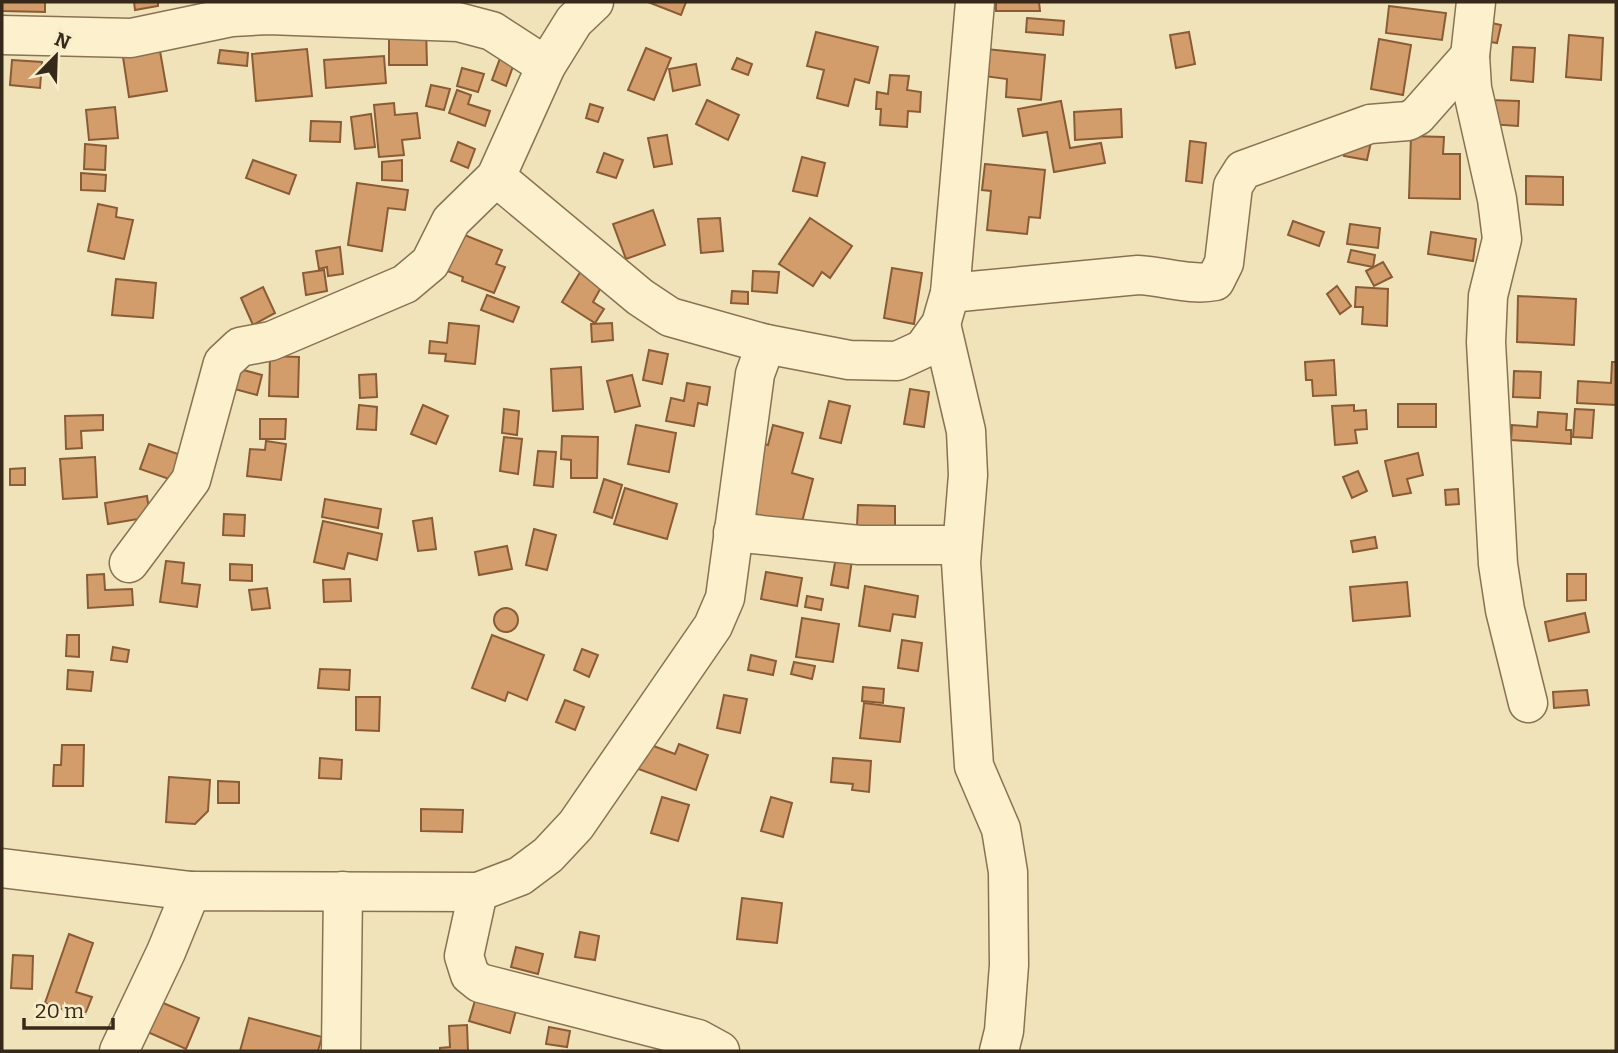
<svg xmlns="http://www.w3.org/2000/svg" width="1618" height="1053" font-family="Bitter,serif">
<rect width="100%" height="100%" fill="#f1e3b9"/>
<g fill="#d39c6b" stroke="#8a5c36" stroke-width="2">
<path d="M2,2H45V12L2,11Z"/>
<path d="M134,2H158V6L135,10Z"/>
<path d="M648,2H686L681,15Z"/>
<path d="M996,2H1039L1040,11H996Z"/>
<path d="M1389,6L1446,13L1442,40L1386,33Z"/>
<path d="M1027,18L1064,21L1063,35L1026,32Z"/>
<path d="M1482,21L1501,25L1497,43L1478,40Z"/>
<path d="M389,27L426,28L427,65H389Z"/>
<path d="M816,32L878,47L869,83L855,79L848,106L817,98L824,70L807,66Z"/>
<path d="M1189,32L1195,64L1176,68L1170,35Z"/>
<path d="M1569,35L1603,38L1601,80L1566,77Z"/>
<path d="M1379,39L1411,45L1403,95L1371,89Z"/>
<path d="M1513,47L1535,48L1533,82L1511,80Z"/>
<path d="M646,48L671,58L654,100L628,90Z"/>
<path d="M307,49L312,96L256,101L252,54Z"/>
<path d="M986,49L1045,55L1041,100L1006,97L1007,79L984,76Z"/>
<path d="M220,50L248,53L247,66L218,63Z"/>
<path d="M160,51L167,91L129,97L123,57Z"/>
<path d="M502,53L516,58L506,86L492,80Z"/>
<path d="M384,56L386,83L326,88L324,60Z"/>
<path d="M737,58L752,64L748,75L732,69Z"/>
<path d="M12,60L42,62L40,88L10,85Z"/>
<path d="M696,64L700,85L673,91L669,69Z"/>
<path d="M462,68L484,74L478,92L457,86Z"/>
<path d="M890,75L909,76L907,90L921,92L920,112L908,111L907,127L880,125L881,109H876L877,92L888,94Z"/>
<path d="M431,85L450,89L444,110L426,106Z"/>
<path d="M457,90L471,95L468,104L490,111L485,126L449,113Z"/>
<path d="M707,100L739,115L728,140L696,124Z"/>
<path d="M1491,100L1519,101L1518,126L1489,124Z"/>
<path d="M1061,101L1070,148L1101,143L1105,163L1054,172L1047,132L1023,136L1018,109Z"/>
<path d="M394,103L395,115L417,113L420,138L402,140L404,155L379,157L374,105Z"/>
<path d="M590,104L603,108L598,122L586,118Z"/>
<path d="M115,107L118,138L89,140L86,110Z"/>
<path d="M1121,109L1122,137L1075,140L1074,112Z"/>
<path d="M371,114L375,147L355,149L351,117Z"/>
<path d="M311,121L341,122L340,142L310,141Z"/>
<path d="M667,135L672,164L654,167L648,138Z"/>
<path d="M1411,136L1444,137L1443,154H1460V199L1409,198Z"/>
<path d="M1348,137L1371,142L1367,160L1344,156Z"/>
<path d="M1190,141L1206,143L1202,183L1186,181Z"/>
<path d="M458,142L475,149L468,168L451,161Z"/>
<path d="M85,144L106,146L105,170L84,169Z"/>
<path d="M604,153L623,160L616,178L597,172Z"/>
<path d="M802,157L825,163L817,196L793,191Z"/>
<path d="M253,160L296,175L289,194L246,178Z"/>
<path d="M402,160V181L382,180V162Z"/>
<path d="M985,164L1045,170L1040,218L1029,217L1027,234L987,230L991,191L982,190Z"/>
<path d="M81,173L106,175L105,191L81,190Z"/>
<path d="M1526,176L1563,177V205L1526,204Z"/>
<path d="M357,183L408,190L405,210L388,208L382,251L348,245Z"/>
<path d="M98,204L117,208L116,217L133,220L124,259L88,251Z"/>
<path d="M653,210L665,245L626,259L613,224Z"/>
<path d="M720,218L723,251L701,253L698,219Z"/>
<path d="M810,218L852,246L830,278L822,272L813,286L779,264Z"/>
<path d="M1293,221L1324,232L1319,246L1288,235Z"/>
<path d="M1350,224L1380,228L1378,248L1347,244Z"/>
<path d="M457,232L502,250L496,264L505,267L494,293L462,281L463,277L442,269Z"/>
<path d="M1431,232L1476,239L1473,261L1428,254Z"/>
<path d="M340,247L343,274L328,276L327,267L319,269L316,251Z"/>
<path d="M1351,250L1375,255L1373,267L1348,262Z"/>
<path d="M1383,262L1392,277L1374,286L1366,271Z"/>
<path d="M892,268L922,273L914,324L884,318Z"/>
<path d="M582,269L604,282L593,302L604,309L595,323L562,302Z"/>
<path d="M324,270L327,291L306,295L303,273Z"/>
<path d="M753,271L779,272L777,293L752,291Z"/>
<path d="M116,279L156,283L153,318L112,315Z"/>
<path d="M1337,286L1351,306L1340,314L1327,294Z"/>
<path d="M263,287L275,313L253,325L241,298Z"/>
<path d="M1356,287L1388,289L1387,326L1362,324L1363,307H1355Z"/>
<path d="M732,291L748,292V304L731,303Z"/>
<path d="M487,295L519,307L513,322L481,310Z"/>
<path d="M1518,296L1576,299L1574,345L1517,342Z"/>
<path d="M449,323L479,326L475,364L445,361L446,354L429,353L430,341L447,343Z"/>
<path d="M612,323L613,340L592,342L591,324Z"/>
<path d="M649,350L668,354L662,384L643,380Z"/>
<path d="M270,356L299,357L298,397L269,396Z"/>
<path d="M1334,360L1336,395L1313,396L1312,380H1306L1305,362Z"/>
<path d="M1612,362H1616V405L1577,403L1578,381L1611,383Z"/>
<path d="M232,367L262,375L257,395L227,387Z"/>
<path d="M581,367L583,409L553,411L551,369Z"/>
<path d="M1514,371L1541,372L1540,398L1513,397Z"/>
<path d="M376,374L377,397L360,398L359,375Z"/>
<path d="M632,375L640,406L615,412L607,381Z"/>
<path d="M687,383L710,387L707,405L698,403L694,426L666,421L671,398L684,401Z"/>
<path d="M910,389L929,392L924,427L904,424Z"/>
<path d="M829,401L850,406L841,443L820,438Z"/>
<rect x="1398" y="404" width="38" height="23"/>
<path d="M359,405L377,407L376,430L357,429Z"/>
<path d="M423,405L448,416L436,444L411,434Z"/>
<path d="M1354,405V411L1366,410L1367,429L1355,430L1357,443L1335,445L1332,406Z"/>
<path d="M504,409L519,411L517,435L502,433Z"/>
<path d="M1575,409L1594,410L1592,438L1573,437Z"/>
<path d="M1538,412L1567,414L1566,430H1571V444L1511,440L1512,425L1537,427Z"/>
<path d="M103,415V430L81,431L82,448L66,449L65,416Z"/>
<path d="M260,419H286L285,439H260Z"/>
<path d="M636,425L676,433L669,472L628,464Z"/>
<path d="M773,425L803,433L792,473L813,479L801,526L747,512L757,442L768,445Z"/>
<path d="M562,436L598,437L597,478H571V460L561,459Z"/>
<path d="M504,437L522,439L518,474L500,471Z"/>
<path d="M266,441L286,444L281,480L247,476L250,449L265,450Z"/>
<path d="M149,444L181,455L172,480L140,469Z"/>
<path d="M538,451L556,452L553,487L534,485Z"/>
<path d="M1418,453L1423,475L1407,479L1411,493L1393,496L1385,461Z"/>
<path d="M95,457L97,497L63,499L60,459Z"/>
<path d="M25,468V485H10V469Z"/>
<path d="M1358,471L1367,491L1352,498L1343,477Z"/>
<path d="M604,479L622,485L612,518L594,512Z"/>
<path d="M625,488L677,504L667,539L614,524Z"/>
<path d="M1458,489L1459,504L1446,505L1445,490Z"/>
<path d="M147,496L150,517L108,524L105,503Z"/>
<path d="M325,499L381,509L378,528L322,517Z"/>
<path d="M858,505L895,506V527L857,526Z"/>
<path d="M224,514L245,515L244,536L223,535Z"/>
<path d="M432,518L436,549L418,551L413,521Z"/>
<path d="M323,521L382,534L377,560L348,553L344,569L314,562Z"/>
<path d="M534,529L556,535L547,570L526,565Z"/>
<path d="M1375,537L1377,548L1353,552L1351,541Z"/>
<path d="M507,546L512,569L479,575L475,552Z"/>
<path d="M836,557L852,560L848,588L831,585Z"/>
<path d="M166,561L184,563L182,583L200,585L197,607L160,602Z"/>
<path d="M230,564L252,565V581L230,580Z"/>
<path d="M766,572L802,578L797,606L761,599Z"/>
<path d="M104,574L105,590L132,589L133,605L88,608L87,575Z"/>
<path d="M1567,574H1586V600L1567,601Z"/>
<path d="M350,579L351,601L324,602L323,580Z"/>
<path d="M1407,582L1410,616L1353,621L1350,587Z"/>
<path d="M865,586L918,596L915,617L893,614L890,631L859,626Z"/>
<path d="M267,588L270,608L252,610L249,590Z"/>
<path d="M807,596L823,599L821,610L805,607Z"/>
<circle cx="506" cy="620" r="12"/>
<path d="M1585,613L1589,632L1549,641L1545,622Z"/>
<path d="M802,618L839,624L833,662L796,657Z"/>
<path d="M67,635H79V657L66,656Z"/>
<path d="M492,635L544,655L527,700L508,692L505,701L472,688Z"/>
<path d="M902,640L922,643L918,671L898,668Z"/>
<path d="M113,647L129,650L127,662L111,660Z"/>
<path d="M582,649L598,655L589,677L574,670Z"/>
<path d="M751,655L776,661L773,675L748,670Z"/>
<path d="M794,662L815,666L812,679L791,674Z"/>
<path d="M320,669L350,670L349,690L318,688Z"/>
<path d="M68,670L93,672L91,691L67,689Z"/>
<path d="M863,687L884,689L883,703L862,701Z"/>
<path d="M1587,690L1589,705L1554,708L1553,692Z"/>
<path d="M724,695L747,699L740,733L717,728Z"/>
<path d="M356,697H380L379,731L356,730Z"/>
<path d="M565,700L584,707L575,730L556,722Z"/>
<path d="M864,703L904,708L900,742L860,738Z"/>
<path d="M640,741L675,754L679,744L708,755L696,790L630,766Z"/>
<path d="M62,745H84L83,786H53L54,765H61Z"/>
<path d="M320,758L342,760L341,779L319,778Z"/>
<path d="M833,758L871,761L869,792L852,790L853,784L831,782Z"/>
<path d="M169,777L210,780L208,811L195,824L166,822Z"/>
<path d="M218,781L239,782V803H218Z"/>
<path d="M662,797L689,805L678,841L651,833Z"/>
<path d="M771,797L792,803L783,837L761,831Z"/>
<path d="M421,809L463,810L462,832L421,831Z"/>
<path d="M742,898L782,903L777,943L737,939Z"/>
<path d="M580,932L599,936L595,960L575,957Z"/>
<path d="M69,934L93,943L76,992L92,997L84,1017L45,1003Z"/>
<path d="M516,947L543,954L538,974L511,967Z"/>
<path d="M13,955L33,956L32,989L11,988Z"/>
<path d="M478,990L518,1003L510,1033L469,1021Z"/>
<path d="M156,1000L199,1018L186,1049L143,1030Z"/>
<path d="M249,1018L322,1037L318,1051H240Z"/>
<path d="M467,1025L468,1051H440V1048L450,1047L449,1026Z"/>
<path d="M549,1027L570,1031L567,1047L546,1044Z"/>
</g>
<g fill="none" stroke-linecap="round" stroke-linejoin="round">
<g stroke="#897252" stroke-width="41">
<g id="minor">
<path d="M1476,2L1470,56L1472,88L1497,199L1502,239L1488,296L1486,342L1498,564L1505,610L1528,703"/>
<path d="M2,35L131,38L232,17L268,15L458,22L492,31L546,66"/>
<path d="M496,177L640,297L670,317L766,344L849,360L897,361L923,349L941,324L950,293L975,2"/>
<path d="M950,293L1138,275C1164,276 1190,286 1215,281L1224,263L1233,186L1243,170L1370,124L1408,121L1417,116L1470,56"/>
<path d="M941,324L966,431L968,475L961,562L974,766L1001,829L1008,872L1009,965L1004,1031L999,1051"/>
<path d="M733,532L859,545H962"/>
<path d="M129,563L191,480L223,363L240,347L271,341L405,284L430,263L451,221L496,177L546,66L574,21L594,2"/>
<path d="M2,868L191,891"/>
<path d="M478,892L464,956L470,975L480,983L698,1039L720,1051"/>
<path d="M119,1051L166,952L191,891L478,892L520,876L548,855L576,825L713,626L725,598L755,374L766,344"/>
<path d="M341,1051L343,891"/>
</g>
</g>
<use href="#minor" stroke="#fcf0cd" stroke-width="38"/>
</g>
<rect width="1618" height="1053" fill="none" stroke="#362919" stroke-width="7"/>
<g transform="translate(56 56) rotate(23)" stroke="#f8edc9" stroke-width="5" paint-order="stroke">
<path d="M0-5L12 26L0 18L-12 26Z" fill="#362919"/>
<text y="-10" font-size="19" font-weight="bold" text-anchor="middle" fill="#362919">N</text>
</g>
<path d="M24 1018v10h89v-10" fill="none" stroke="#362919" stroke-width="3.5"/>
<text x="35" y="1018" font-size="21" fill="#362919" stroke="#f8edc9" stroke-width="5" paint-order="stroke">20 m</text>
</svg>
